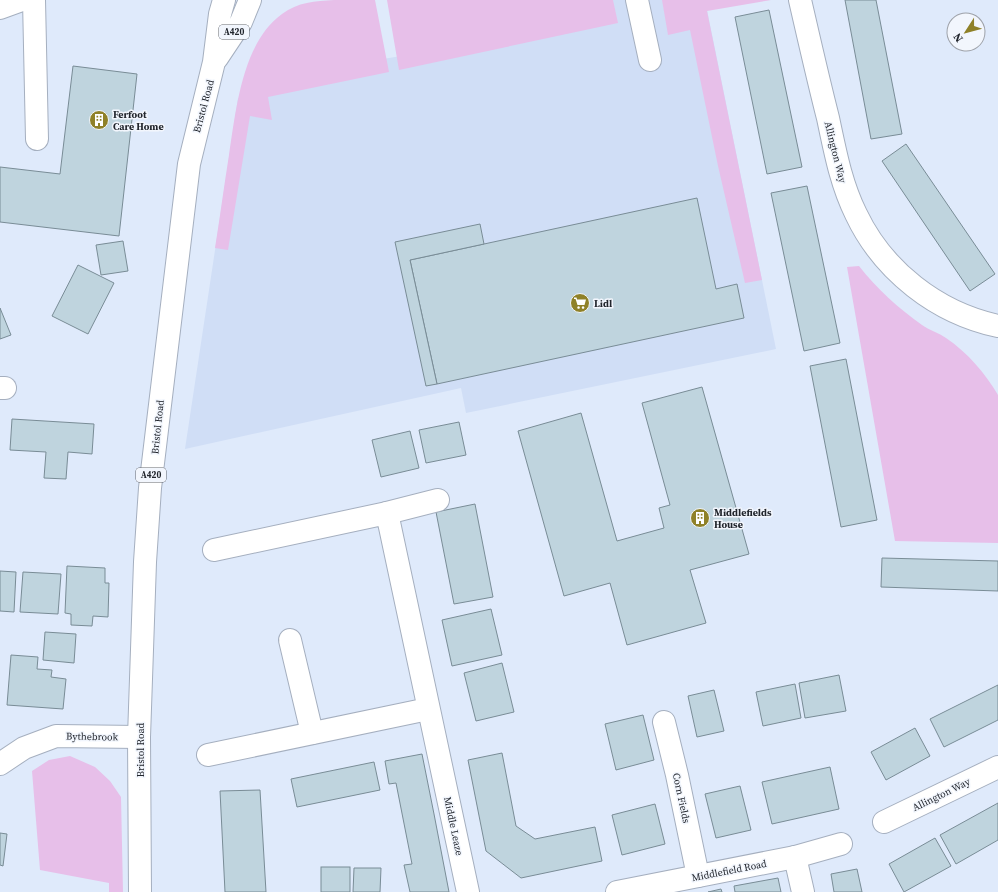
<svg xmlns="http://www.w3.org/2000/svg" width="998" height="892" font-family="'Source Serif 4',serif">
<rect width="100%" height="100%" fill="#dfeafb"/>
<path fill="#d0def6" d="M575,0H705L776,349L466,413L461,388L185,449L238,98L323,69L419,53Z"/>
<g fill="#e7bfe9">
<path d="M334,0H375L389,72L268,97L272,120L250,116L228,250L215,248C220,217 224,186 229,155C236,110 242,43 282,14C298,2 315,1 334,0Z"/>
<path d="M387,0H613L618,23L399,70Z"/>
<path d="M662,0H771L707,11L762,280L745,283L718,166L690,30L668,35Z"/>
<path d="M859,266C877,289 898,308 922,325C929,330 939,333 946,338C968,353 985,373 998,395V543L895,541L847,267Z"/>
<path d="M70,756L95,767L110,781L121,797L123,892H109V883L40,870L32,771L49,760Z"/>
</g>
<g fill="#bfd4de" stroke="#798c96">
<path d="M845,0H876L902,134L871,139Z"/>
<path d="M769,10L802,167L767,174L735,17Z"/>
<path d="M73,66L137,74L119,236L0,222V167L60,174Z"/>
<path d="M906,144L995,274L970,291L882,161Z"/>
<path d="M807,186L840,343L804,351L771,193Z"/>
<path d="M697,198L716,289L737,284L744,318L437,384L410,260Z"/>
<path d="M480,224L484,244L410,260L437,384L426,386L395,242Z"/>
<path d="M123,241L128,271L101,275L96,245Z"/>
<path d="M78,265L114,283L88,334L52,316Z"/>
<path d="M0,308L11,335L0,339Z"/>
<path d="M846,359L877,520L841,527L810,366Z"/>
<path d="M702,387L749,554L690,570L706,623L627,645L610,583L564,596L518,431L581,413L617,541L664,528L659,508L670,505L642,403Z"/>
<path d="M12,419L94,424L92,454L68,452L66,479L44,478L46,452L10,450Z"/>
<path d="M459,422L466,455L426,463L419,430Z"/>
<path d="M410,431L419,468L381,477L372,440Z"/>
<path d="M475,504L493,597L454,604L436,512Z"/>
<path d="M882,558L998,561V591L881,587Z"/>
<path d="M67,566L105,568V583H109L108,617L93,616L92,626L71,625V614L65,613Z"/>
<path d="M0,571L16,572L14,612L0,611Z"/>
<path d="M23,572L61,574L58,614L20,612Z"/>
<path d="M491,609L502,655L452,666L442,620Z"/>
<path d="M45,632L76,634L74,663L43,660Z"/>
<path d="M11,655L38,657L37,669L52,670L51,677L66,679L63,709L7,705Z"/>
<path d="M502,663L514,712L476,721L464,673Z"/>
<path d="M839,675L846,711L805,718L799,683Z"/>
<path d="M795,684L801,718L763,726L756,692Z"/>
<path d="M998,685V720L944,747L930,719Z"/>
<path d="M714,690L724,731L697,737L688,696Z"/>
<path d="M643,715L654,760L616,770L605,724Z"/>
<path d="M915,728L930,756L886,780L871,752Z"/>
<path d="M502,753L516,826L535,839L595,827L602,861L521,878L486,851L468,760Z"/>
<path d="M422,754L434,814L449,892H410L404,865L412,864L396,783L389,784L385,761Z"/>
<path d="M374,762L380,790L297,807L291,779Z"/>
<path d="M830,767L839,809L772,824L762,782Z"/>
<path d="M740,786L751,830L716,838L705,794Z"/>
<path d="M260,790L266,892H225L220,791Z"/>
<path d="M998,803V840L956,864L940,835Z"/>
<path d="M655,804L665,844L622,855L612,815Z"/>
<path d="M0,833L7,834L3,866L0,865Z"/>
<path d="M935,838L951,866L904,892L889,864Z"/>
<rect x="321" y="867" width="29" height="25"/>
<path d="M354,868H381L380,892H353Z"/>
<path d="M857,869L862,892H834L831,874Z"/>
<path d="M778,878L781,892H735L734,886Z"/>
<path d="M721,889L722,892H708Z"/>
</g>
<g fill="none" stroke-linecap="round" stroke-linejoin="round">
<g stroke="#a5afbf" stroke-width="24">
<g id="minor">
<path d="M34,0L37,139"/>
<path d="M637,0L650,60"/>
<path d="M800,0C809,39 818,79 828,118C835,151 841,184 856,214C883,271 937,313 998,326"/>
<path d="M0,8L22,0"/>
<path d="M0,388H5"/>
<path d="M387,513L438,500"/>
<path d="M214,550L387,513L468,892"/>
<path d="M290,640L312,733"/>
<path d="M664,722L677,775L698,876"/>
<path d="M208,755L428,709"/>
<path d="M0,764L24,748L56,736L139,737"/>
<path d="M884,822L998,767"/>
<path d="M795,857L803,892"/>
<path d="M617,892L795,857L841,844"/>
</g>
</g>
<g stroke="#a5afbf" stroke-width="24">
<g id="major">
<path d="M217,58L241,22L250,0"/>
<path d="M140,892L139,737L145,562L150,488L189,164L214,62L220,14L224,0"/>
</g>
</g>
<use href="#minor" stroke="#fff" stroke-width="22"/>
<use href="#major" stroke="#fff" stroke-width="22"/>
</g>
<defs>
<g id="building-disc" transform="scale(1)"><circle r="9.5" fill="#8f8128" stroke="#f2f6fd"/><path d="M-4-6H4V6H1V3H-1V6H-4ZM-2.5-4.3h1.7v1.8h-1.7ZM.8-4.3h1.7v1.8H.8ZM-2.5-1h1.7V.8h-1.7ZM.8-1h1.7V.8H.8Z" fill="#fff"/></g>
<g id="supermarket-disc" transform="scale(1)"><circle r="9.5" fill="#8f8128" stroke="#f2f6fd"/><path d="M-6-5.5h2.5l.6 2H6L4.5 2H-2.5L-4.4-4H-6ZM-1.5 3.2a1.3 1.3 0 1 0 .1 0ZM3 3.2a1.3 1.3 0 1 0 .1 0Z" fill="#fff"/></g>
</defs>
<g fill-rule="evenodd">
<use href="#building-disc" x="99" y="120"/>
<use href="#supermarket-disc" x="580" y="303"/>
<use href="#building-disc" x="700" y="518"/>
</g>
<g text-anchor="middle" stroke-width="3" stroke-linejoin="round" paint-order="stroke">
<g fill="#f2f6fd" stroke="#60646b" stroke-width="1">
<rect x="219" y="25" width="30" height="14" rx="3"/>
<rect x="136" y="468" width="30" height="14" rx="3"/>
</g>
<g font-size="9" font-weight="bold" fill="#21252c">
<text x="234" y="35">A420</text>
<text x="151" y="478">A420</text>
</g>
<g font-size="10" fill="#21252c" stroke="#f2f6fd">
<text transform="translate(203 106) rotate(-75)" y="4">Bristol Road</text>
<text transform="translate(836 152) rotate(76)" y="4">Allington Way</text>
<text transform="translate(157 427) rotate(-84)" y="4">Bristol Road</text>
<text transform="translate(92 736) rotate(1)" y="4">Bythebrook</text>
<text transform="translate(140 750) rotate(-90)" y="4">Bristol Road</text>
<text transform="translate(941 794) rotate(-26)" y="4">Allington Way</text>
<text transform="translate(682 798) rotate(78)" y="4">Corn Fields</text>
<text transform="translate(454 826) rotate(78)" y="4">Middle Leaze</text>
<text transform="translate(729 870) rotate(-11)" y="4">Middlefield Road</text>
</g>
<g font-size="10" font-weight="bold" fill="#21252c" stroke="#f2f6fd" text-anchor="start">
<text x="113" y="118">Ferfoot<tspan x="113" dy="12">Care Home</tspan></text>
<text x="594" y="307">Lidl</text>
<text x="714" y="516">Middlefields<tspan x="714" dy="12">House</tspan></text>
</g>
</g>
<g transform="translate(966 32) rotate(234)"><circle r="19" fill="#f2f6fd" stroke="#9ea2a9"/>
<path d="M0-3L7 15L0 10L-7 15Z" fill="#8f8128"/>
<text y="-6" font-size="11" font-weight="bold" text-anchor="middle" fill="#21252c">N</text>
</g>
</svg>
